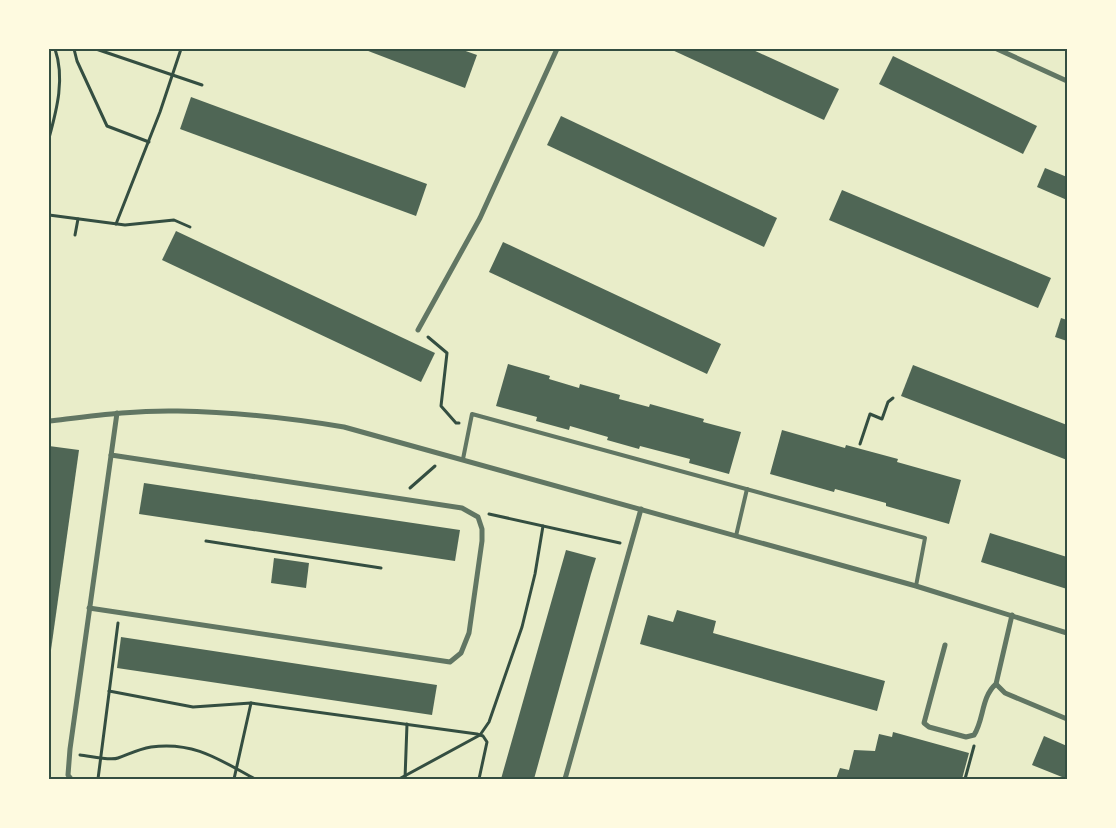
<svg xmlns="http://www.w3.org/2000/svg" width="1116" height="828" font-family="Quicksand,sans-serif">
<rect width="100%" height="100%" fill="#e9edc9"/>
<g fill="#4f6655">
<path d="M363,49H460L477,55L465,88Z"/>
<path d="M670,49H751L839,89L824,120Z"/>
<path d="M893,56L1037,126L1023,154L879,84Z"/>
<path d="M191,97L427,184L416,216L180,129Z"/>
<path d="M561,116L777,218L764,247L547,145Z"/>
<path d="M1045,168L1067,177V200L1037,187Z"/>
<path d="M842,190L1051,278L1038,308L829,220Z"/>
<path d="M176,231L435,353L421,382L162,260Z"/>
<path d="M503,242L721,344L707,374L489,272Z"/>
<path d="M1061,318L1067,320V341L1055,337Z"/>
<path d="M508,364L550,376L549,379L579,388L580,384L620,395L619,399L649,407L650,404L704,419L703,422L741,432L729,474L689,463L690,459L640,446L639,449L607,440L608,437L570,426L569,430L536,421L537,417L496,406Z"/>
<path d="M913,365L1067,425V460L901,396Z"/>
<path d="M782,430L845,448L846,445L898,459L897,462L961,480L949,524L886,506V503L835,489L834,492L770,474Z"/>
<path d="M49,446L79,450L50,657H49Z"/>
<path d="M144,483L460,530L455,561L139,514Z"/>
<path d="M990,533L1067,557V589L981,562Z"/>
<path d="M566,550L596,558L591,574L534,779H501Z"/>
<path d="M274,558L309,563L306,588L271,583Z"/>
<path d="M677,610L716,621L713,633L885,681L877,711L640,644L648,615L673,622Z"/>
<path d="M121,637L437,685L432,715L117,668Z"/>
<path d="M893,732L969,753L962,779H836L840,768L849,770L854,750L875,751L879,734L892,737Z"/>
<path d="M1044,736L1067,746V779L1032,765Z"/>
</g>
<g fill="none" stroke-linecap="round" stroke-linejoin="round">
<g stroke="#344e41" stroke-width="3">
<path d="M74,49L77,61L107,126L149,142"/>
<path d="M96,49L202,85"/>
<path d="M49,138C57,109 65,78 55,49"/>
<path d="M49,215L125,225L174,220L190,227"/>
<path d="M116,224L160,112L181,49"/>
<path d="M75,235L78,219"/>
<path d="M428,337L447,353L441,406L456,423H459"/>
<path d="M860,444L870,414L882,419L888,402L893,398"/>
<path d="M410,488L435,466"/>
<path d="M489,514L620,543"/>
<path d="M206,541L381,568"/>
<path d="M109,691L193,707L251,703L477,734L483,736L487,742L479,779"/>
<path d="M80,755C90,756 110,761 118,758C129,754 139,749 151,747C194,741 220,760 255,779"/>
<path d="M98,779L118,623"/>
<path d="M234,779L251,703"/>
<path d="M399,779L480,735L489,722L522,627L535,574L543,526"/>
<path d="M405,779L407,724"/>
<path d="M965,779L974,746"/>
</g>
<g stroke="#617663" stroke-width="4">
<path d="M463,459L472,414L925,538L916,586"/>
<path d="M736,536L747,489"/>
</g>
<g stroke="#617663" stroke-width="5">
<path d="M997,49L1067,81"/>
<path d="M418,330L480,218L557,49"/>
<path d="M49,421C92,416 134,410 178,411C233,412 289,418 344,427L916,586L1067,633"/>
<path d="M89,608L450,662L461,653L469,633L482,541V529L478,517L462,508L111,455"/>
<path d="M945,645L924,723L929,727L966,737L974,735C984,720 981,697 996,684L1012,615"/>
<path d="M996,684L1005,693L1067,719"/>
<path d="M71,779L68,775L70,749L117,413"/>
<path d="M565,779L641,509"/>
</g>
</g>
<rect width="1116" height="828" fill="none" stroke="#fefae0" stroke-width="100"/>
<rect x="50" y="50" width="1016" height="728" fill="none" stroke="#344e41" stroke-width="2"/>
</svg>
